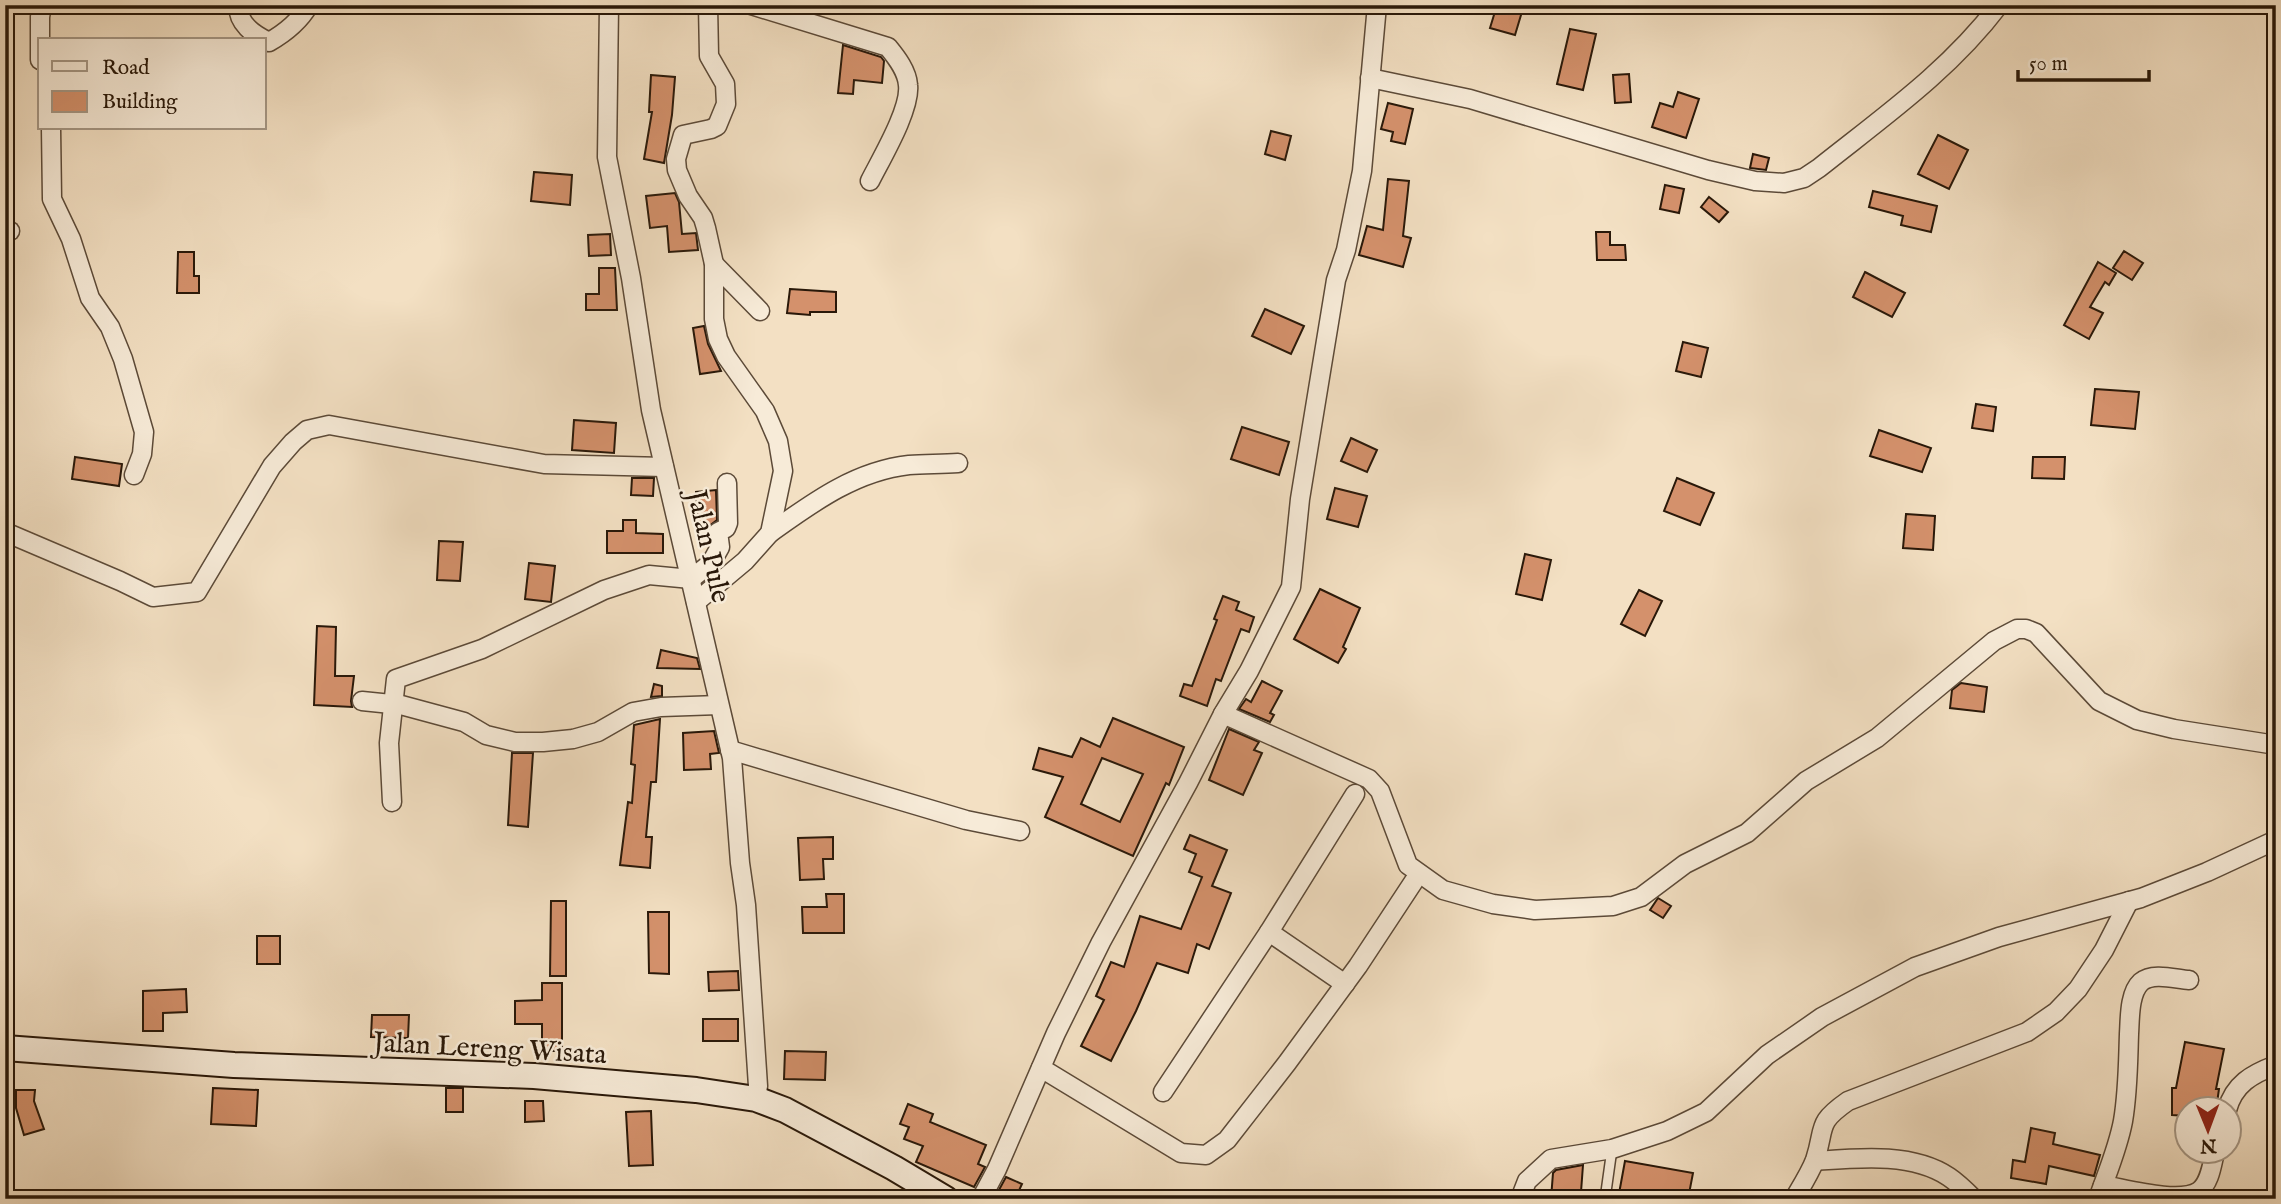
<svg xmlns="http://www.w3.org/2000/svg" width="2281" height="1204" font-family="'IM FELL English',serif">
<rect width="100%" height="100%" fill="#f3e0c3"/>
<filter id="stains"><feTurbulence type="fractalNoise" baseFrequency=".00286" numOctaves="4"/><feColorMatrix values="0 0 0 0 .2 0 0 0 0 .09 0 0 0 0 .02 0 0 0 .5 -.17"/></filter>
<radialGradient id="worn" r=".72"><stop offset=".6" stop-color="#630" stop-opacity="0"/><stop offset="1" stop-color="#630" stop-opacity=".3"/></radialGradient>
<g fill="#d4916c" stroke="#291809" stroke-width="2" fill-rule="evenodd">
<path d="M1497,5H1524L1515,35L1490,28Z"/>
<path d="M1570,29L1596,34L1583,90L1557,84Z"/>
<path d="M843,45L881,57L884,61L882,83L854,80L853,94L838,93Z"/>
<path d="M1629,74L1631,102L1615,103L1613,75Z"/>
<path d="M651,75L675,77L672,115L664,163L644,159L652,112H649Z"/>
<path d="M1678,92L1699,99L1686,138L1652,127L1660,103L1673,107Z"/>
<path d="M1388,103L1413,109L1405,144L1391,141L1393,132L1381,129Z"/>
<path d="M1271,131L1291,136L1285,160L1265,154Z"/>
<path d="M1938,135L1968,150L1949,189L1918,174Z"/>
<path d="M1753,154L1769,158L1766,170L1750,168Z"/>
<path d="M534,172L572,175L570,205L531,201Z"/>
<path d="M1388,179L1409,181L1403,236L1411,238L1403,267L1359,255L1367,226L1383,230Z"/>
<path d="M1665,185L1684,189L1679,213L1660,209Z"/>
<path d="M1873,191L1937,206L1931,232L1901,225L1903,216L1869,207Z"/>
<path d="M675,193L679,202L682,234L696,233L698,250L669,252L667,226L650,228L646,196Z"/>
<path d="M1709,197L1728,212L1719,222L1701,207Z"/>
<path d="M1596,232H1610V245H1625L1626,260H1597Z"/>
<path d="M610,234L611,255L589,256L588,235Z"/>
<path d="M2124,251L2143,263L2132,280L2113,268Z"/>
<path d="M178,252H194V276H199V293H177Z"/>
<path d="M2098,262L2116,273L2109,285L2105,282L2090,307L2103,313L2089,339L2064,325Z"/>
<path d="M599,268H615L617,310H586V294H599Z"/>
<path d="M1865,272L1905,293L1892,317L1853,297Z"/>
<path d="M790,289L836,292V312H810V315L787,313Z"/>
<path d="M1265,309L1304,326L1291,354L1252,336Z"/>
<path d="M704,326L708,344L721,371L700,374L693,328Z"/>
<path d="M1683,342L1708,348L1701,377L1676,371Z"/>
<path d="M2095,389L2139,392L2135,429L2091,425Z"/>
<path d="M1976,404L1996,407L1993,431L1972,428Z"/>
<path d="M574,420L616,423L614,453L572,450Z"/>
<path d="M1242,427L1289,442L1279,475L1231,459Z"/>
<path d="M1879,430L1931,448L1922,472L1870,456Z"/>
<path d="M1351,438L1377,450L1367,472L1341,461Z"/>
<path d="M75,457L122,464L119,486L72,479Z"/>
<path d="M2033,457H2065L2064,479L2032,478Z"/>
<path d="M632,478H654L653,496L631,495Z"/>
<path d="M1677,478L1714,493L1700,525L1664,511Z"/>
<path d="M1335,488L1367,496L1358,527L1327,519Z"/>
<path d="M716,490L717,520L708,527H698L696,492Z"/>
<path d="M1906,514L1935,516L1933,550L1903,548Z"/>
<path d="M623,520H636V533L663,534V553H607V531H623Z"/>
<path d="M439,541L463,542L460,581L437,580Z"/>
<path d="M1525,554L1551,560L1542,600L1516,594Z"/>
<path d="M529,563L555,566L551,602L525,599Z"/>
<path d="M1320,589L1360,608L1343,647L1346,649L1338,663L1294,639Z"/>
<path d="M1639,590L1662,601L1645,636L1621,624Z"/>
<path d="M1223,596L1239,602L1236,610L1254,617L1249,632L1241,629L1221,681L1216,679L1207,706L1180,696L1184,684L1192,686L1217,620L1214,619Z"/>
<path d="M317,626L336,627L335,676H354L351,701L352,707L314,705Z"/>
<path d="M661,650L697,658L700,669L657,668Z"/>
<path d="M1262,681L1282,691L1270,713L1274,715L1270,722L1239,709L1246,699L1251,702Z"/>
<path d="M1961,683L1987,687L1984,712L1950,708L1952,690Z"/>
<path d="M654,684L662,686V696L651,697Z"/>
<path d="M1113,718L1184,747L1169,785L1166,783L1133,856L1045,817L1063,777L1033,769L1039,748L1072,757L1081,738L1100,747ZM1102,758L1143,774L1120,822L1081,804Z"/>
<path d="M660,719L656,782H651L646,837H652L650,868L620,865L628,802L632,803L635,765L631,764L634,725Z"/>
<path d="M1229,729L1259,742L1254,750L1262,753L1243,795L1209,780Z"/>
<path d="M714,731L719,753L710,754L711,769L684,770L683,733Z"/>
<path d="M512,753H533L528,827L508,825Z"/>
<path d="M1190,835L1227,850L1212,886L1231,893L1209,949L1197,944L1188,973L1157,963L1136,1011L1111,1061L1081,1046L1104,1000L1096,996L1111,962L1124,967L1140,916L1181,929L1202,877L1189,872L1196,854L1184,849Z"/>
<path d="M833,837V859H823L824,879L800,880L798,838Z"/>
<path d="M826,894H844V933H803L802,907H827Z"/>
<path d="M1658,898L1671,906L1663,918L1650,910Z"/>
<path d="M551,901H566V976H550Z"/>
<path d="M648,912H669V974L649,973Z"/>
<rect x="257" y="936" width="23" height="28"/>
<path d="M738,971L739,990L709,991L708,972Z"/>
<path d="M542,983H562V1051H542V1024H515V1001L542,1000Z"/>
<path d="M186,989L187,1012L163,1013V1031H143V991Z"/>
<path d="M372,1015H409L408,1038L371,1037Z"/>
<rect x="703" y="1019" width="35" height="22"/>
<path d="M2185,1042L2224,1049L2216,1089H2219L2217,1103L2216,1107L2202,1105V1110H2187V1116L2172,1115V1088H2176Z"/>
<path d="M785,1051L826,1052L825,1080L784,1079Z"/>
<path d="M213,1088L258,1090L256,1126L211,1124Z"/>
<rect x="446" y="1088" width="17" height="24"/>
<path d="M16,1090H35L34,1101L44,1129L24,1135L16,1108Z"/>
<path d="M525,1101H543L544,1121L525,1122Z"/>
<path d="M908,1104L933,1114L930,1122L986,1145L978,1164L985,1167L974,1187L916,1162L923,1146L904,1139L909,1127L900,1124Z"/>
<path d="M651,1111L653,1165L629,1166L626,1112Z"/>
<path d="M2031,1128L2055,1133L2053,1144L2100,1155L2094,1176L2049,1166L2046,1184L2011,1178L2013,1160L2025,1162Z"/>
<path d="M1625,1161L1693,1173L1688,1199H1618Z"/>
<path d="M1583,1165L1581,1192H1579L1578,1199H1551L1553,1173L1556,1170Z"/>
<path d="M1006,1177L1022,1184L1015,1199H994Z"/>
</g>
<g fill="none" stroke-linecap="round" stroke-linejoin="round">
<g stroke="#5c4a38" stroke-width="12">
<path id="service" d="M1605,1199L1612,1149"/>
</g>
<g stroke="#5c4a38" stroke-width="21">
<g id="minor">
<path d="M238,5C238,24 253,34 269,42C285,33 299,22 309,5"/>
<path d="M609,5L607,157L631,278L651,410L732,758L740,863L746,905L758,1086L756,1099"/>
<path d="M751,5L888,47C897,58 907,71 908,85C911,109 881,159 870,181"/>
<path d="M40,60V17L42,5"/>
<path d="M1370,78L1470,99L1708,170L1755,181L1784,183L1804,178L1819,168C1883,117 1949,71 1999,5"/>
<path d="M51,128L52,199L71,239L90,298L110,327L123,359L144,432L142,454L134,475"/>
<path d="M5,231H10"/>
<path d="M714,264L760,311"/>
<path d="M5,532L120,581L153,597L197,592L272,466L293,442L307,430L329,425L544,464L664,467"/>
<path d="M770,533C812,503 855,471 909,465C925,464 942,464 958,463"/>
<path d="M696,602L745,561L770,533L783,471L778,441L765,411L726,356L718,339L714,319V264L706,228L703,218L688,196L677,170L676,159L683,135L711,129L717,126L726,104L725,84L709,56L708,5"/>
<path d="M362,701L401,705L464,722L486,735L515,742H543L573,739L598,732L633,712L661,707L719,705"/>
<path d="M1223,714L1369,779L1380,791L1408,865L1443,890L1493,904L1535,910L1613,906L1641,897L1685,864L1747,833L1806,781L1877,738L1994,641L2017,629H2026L2036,633L2099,701L2137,720L2174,729L2276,745"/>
<path d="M730,750L966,820L1020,831"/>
<path d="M392,802L389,743L396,679L482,649L604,590L649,575L691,579L711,563L720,547L718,532L726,528L728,523L727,483"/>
<path d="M1269,932L1345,984"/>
<path d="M1041,1068L1181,1153L1206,1155L1227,1140L1287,1063L1358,966L1414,881"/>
<path d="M1163,1092L1269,932L1355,794"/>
<path d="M2227,1110C2234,1084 2252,1074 2276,1065"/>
<path d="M1815,1161C1857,1158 1912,1152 1949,1177C1958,1183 1966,1191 1974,1199"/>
<path d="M2103,1185C2127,1189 2179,1204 2199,1191C2210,1183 2212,1164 2215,1152"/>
<path d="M981,1199L997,1169L1056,1033L1101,942L1188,783L1223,714L1249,671L1291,587L1300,499L1322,365L1336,280L1346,250L1362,171L1377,5"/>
<path d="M1520,1199L1527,1181L1551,1159L1612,1149L1667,1131L1706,1112L1767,1055L1822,1017L1915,967L1999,937L2141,898L2207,872L2276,840"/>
<path d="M1794,1199C1801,1187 1810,1173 1815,1160C1826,1127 1815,1124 1848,1101L2027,1032L2056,1012L2078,989L2104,950L2129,901"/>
<path d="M2098,1199C2107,1173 2118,1148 2123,1121C2128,1092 2128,1063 2129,1034C2130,1019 2129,993 2141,982C2153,972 2175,979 2189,980"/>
</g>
</g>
<g stroke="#291809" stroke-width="28">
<path id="secondary" d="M5,1048L234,1065L534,1076L696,1090L756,1099L785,1110L894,1168L946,1199"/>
</g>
<use href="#service" stroke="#f7ebd8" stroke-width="9"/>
<use href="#minor" stroke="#f7ebd8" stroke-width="18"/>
<use href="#secondary" stroke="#f7ebd8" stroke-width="24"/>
</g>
<g text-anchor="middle" stroke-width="5" stroke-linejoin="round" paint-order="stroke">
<g font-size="28" fill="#291809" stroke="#f7ebd8">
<text transform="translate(710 546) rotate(77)" y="10">Jalan Pule</text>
<text transform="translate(490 1047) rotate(3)" y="10">Jalan Lereng Wisata</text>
</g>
</g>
<rect width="2281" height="1204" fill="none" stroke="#f3e0c3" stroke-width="28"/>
<rect x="7" y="7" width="2267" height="1190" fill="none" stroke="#291809" stroke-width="3.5"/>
<rect x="14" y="14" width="2253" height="1176" fill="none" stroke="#291809" stroke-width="2"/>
<rect x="38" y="38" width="228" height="91" fill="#f7ebd8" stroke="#a59785" stroke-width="2"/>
<rect x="52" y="61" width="35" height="10" fill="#f7ebd8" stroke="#a59785" stroke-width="2"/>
<text x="102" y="74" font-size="21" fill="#291809">Road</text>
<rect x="52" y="91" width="35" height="21" fill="#d4916c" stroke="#a59785" stroke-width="2"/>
<text x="102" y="108" font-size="21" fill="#291809">Building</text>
<g transform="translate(2208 1130) rotate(179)"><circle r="33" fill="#f7ebd8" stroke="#a59785" stroke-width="2"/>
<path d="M0-5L12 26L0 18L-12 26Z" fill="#8f2418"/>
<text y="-10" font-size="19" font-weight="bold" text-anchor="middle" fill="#291809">N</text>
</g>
<path d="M2018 70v10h131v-10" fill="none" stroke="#291809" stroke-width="3.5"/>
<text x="2029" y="70" font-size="21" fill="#291809" stroke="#f7ebd8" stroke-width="5" paint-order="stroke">50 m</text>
<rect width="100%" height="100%" filter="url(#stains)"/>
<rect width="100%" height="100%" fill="url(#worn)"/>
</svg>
